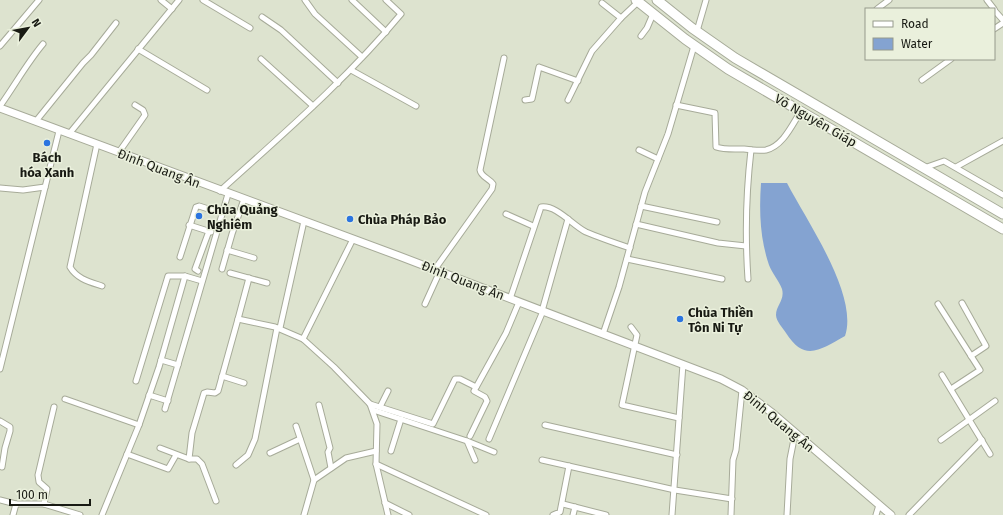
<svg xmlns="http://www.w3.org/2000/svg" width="1003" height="515" font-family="'Fira Sans',sans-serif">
<rect width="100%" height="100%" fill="#dde3cf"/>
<path fill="#84a3d1" d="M761,183H787C806,220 859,295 845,336C821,349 805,363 786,333C783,328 776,321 776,315C776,305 785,300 782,289C779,281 772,273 769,265C760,239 759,211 761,183Z"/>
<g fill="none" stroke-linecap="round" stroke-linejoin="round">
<g stroke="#a7ab99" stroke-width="7">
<g id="street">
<path d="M161,0L172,9"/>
<path d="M203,0L250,28"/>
<path d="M305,0L315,14L362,57"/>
<path d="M352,0L386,32"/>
<path d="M987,0L994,9"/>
<path d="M602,3L621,18"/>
<path d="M877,9L889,0"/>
<path d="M994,10L1003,20"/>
<path d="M262,17L281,30L338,83"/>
<path d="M994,29L1003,23"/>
<path d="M697,31L706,0"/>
<path d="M641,36L647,28L653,14"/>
<path d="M0,46L39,0"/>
<path d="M138,49L207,90"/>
<path d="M261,59L313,106"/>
<path d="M351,70L416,106"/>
<path d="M922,80L951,59"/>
<path d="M525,100L532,99L539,67L578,81"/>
<path d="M568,100L592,51L621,18L638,2"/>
<path d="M676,105L715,113L716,147C725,150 735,149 744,149C751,150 759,151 766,150C783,146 792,125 801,111"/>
<path d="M0,106C15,85 27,63 43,44"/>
<path d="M36,121L83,63L91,55L116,23"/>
<path d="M69,134L179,0"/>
<path d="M97,144L70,267C77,279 90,282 102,286"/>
<path d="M639,150L658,159"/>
<path d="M119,152L145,115L143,110L135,105"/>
<path d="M956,167L1003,141"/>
<path d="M924,168L944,161L1003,195"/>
<path d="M0,188L23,190L45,187"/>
<path d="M220,191C283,134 347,79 401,14L386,0"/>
<path d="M641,206L717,222"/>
<path d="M506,214L533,226"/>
<path d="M636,224L718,243L746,246"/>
<path d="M189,225L211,232"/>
<path d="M227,250L254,258"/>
<path d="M180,257L196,207L199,206L221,213"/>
<path d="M627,259L722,279"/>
<path d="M222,269L232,234L244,199"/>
<path d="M435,269L492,189L493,184C489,178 481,177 480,170L504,58"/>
<path d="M198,271L195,269L209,231"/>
<path d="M230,273L267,283"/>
<path d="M748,279C745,235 746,193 751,150"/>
<path d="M510,299L541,207C557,205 572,225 586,232C600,238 615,243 630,248"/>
<path d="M962,303L986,346L971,356"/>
<path d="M425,304L440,271"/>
<path d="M938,304L980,370L951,389"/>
<path d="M542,311L568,219"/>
<path d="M238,319L249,278"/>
<path d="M631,327L637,335L622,405L679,418"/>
<path d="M280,328L304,221"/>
<path d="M603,334L619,287L645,192L668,134L694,46"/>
<path d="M303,339L353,239"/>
<path d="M161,360L178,365"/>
<path d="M0,369L59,131"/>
<path d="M942,375L990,454"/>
<path d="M222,376L244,383"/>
<path d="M136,381L168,276H185L202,281"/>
<path d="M149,395L168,401"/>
<path d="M65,399L139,425"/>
<path d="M370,404L433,424L455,379H460L476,387"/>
<path d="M319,405L330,448L328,452L331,468"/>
<path d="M380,407L388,391"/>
<path d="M165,409L228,194"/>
<path d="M373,410L467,441L475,460"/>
<path d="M0,421L10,427V431L5,448L2,467"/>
<path d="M545,425L677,455"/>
<path d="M296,426L314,480"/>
<path d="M470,436L487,401L485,397L474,391L506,333L519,302"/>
<path d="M489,439L543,311"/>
<path d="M941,440L995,401"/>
<path d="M467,441L494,452"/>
<path d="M160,448L189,459L192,433L204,393L207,392L215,393L218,391L238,319L275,327L303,339L334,367L370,404L377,424L376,464L388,515"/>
<path d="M391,451L401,419"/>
<path d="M270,453L300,439"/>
<path d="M127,454L168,469L176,455"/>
<path d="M189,459H197L202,464L216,501"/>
<path d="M542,460L675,490L732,499"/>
<path d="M376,464L486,515"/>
<path d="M236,465L248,455L255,439L277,328"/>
<path d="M0,500L16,504H44L80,515"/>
<path d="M385,503L409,515"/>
<path d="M44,504L47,489L39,482L38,475L54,407"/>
<path d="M563,504L606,515"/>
<path d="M13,515L16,504"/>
<path d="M102,515L139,425L159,367L185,276"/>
<path d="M304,515L314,480L346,458L376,451"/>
<path d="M553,515L560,512L569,466"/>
<path d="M573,515L575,507"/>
<path d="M672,515L683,364"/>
<path d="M731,515L733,460L736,450L742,390"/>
<path d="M787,515L790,459L795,434"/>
<path d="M876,515L879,505"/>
<path d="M909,515L982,440"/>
</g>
</g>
<g stroke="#a7ab99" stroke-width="9">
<path id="secondary" d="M0,108L399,256L721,379L742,390L771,412L891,515"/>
</g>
<g stroke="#a7ab99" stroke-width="11">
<g id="highway">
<path d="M636,0L685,39L728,69L1003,229"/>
<path d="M657,0L692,28L735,58L1003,214"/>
</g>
</g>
<use href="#street" stroke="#fff" stroke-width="5"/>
<use href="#secondary" stroke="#fff" stroke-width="7"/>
<use href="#highway" stroke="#fff" stroke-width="9"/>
</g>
<g fill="#2b74e0" stroke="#eaf0dc" stroke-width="1.5">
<circle cx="47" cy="143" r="4"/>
<circle cx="199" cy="216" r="4"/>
<circle cx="350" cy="219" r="4"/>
<circle cx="680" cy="319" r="4"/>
</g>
<g text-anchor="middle" stroke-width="3" stroke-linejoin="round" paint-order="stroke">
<g font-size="13" fill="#181a13" stroke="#eaf0dc">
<text transform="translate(816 120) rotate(30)" y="5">Võ Nguyên Giáp</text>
<text transform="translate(159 168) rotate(21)" y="5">Đinh Quang Ân</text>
<text transform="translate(463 280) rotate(21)" y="5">Đinh Quang Ân</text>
<text transform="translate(779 421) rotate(40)" y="5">Đinh Quang Ân</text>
</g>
<g font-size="13" font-weight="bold" fill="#181a13" stroke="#eaf0dc" text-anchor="start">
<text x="47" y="162" text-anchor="middle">Bách<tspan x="47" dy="15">hóa Xanh</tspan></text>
<text x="207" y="214">Chùa Quảng<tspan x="207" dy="15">Nghiêm</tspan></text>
<text x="358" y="224">Chùa Pháp Bảo</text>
<text x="688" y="317">Chùa Thiền<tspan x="688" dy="15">Tôn Ni Tự</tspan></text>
</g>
</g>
<rect x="865" y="8" width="130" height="52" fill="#eaf0dc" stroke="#969a8c"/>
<rect x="873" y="21" width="20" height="6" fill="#ffffff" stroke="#969a8c"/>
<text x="901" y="28" font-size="12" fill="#181a13">Road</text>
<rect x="873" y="38" width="20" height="12" fill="#84a3d1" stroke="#969a8c"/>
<text x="901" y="48" font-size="12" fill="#181a13">Water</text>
<g transform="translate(28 28) rotate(58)" stroke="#eaf0dc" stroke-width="3" paint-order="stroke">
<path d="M0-3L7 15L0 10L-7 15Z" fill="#181a13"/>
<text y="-6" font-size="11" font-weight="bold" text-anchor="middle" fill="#181a13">N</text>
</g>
<path d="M10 499v6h80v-6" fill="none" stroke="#181a13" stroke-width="2"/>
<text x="16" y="499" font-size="12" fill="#181a13" stroke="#eaf0dc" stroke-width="3" paint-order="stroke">100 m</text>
</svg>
